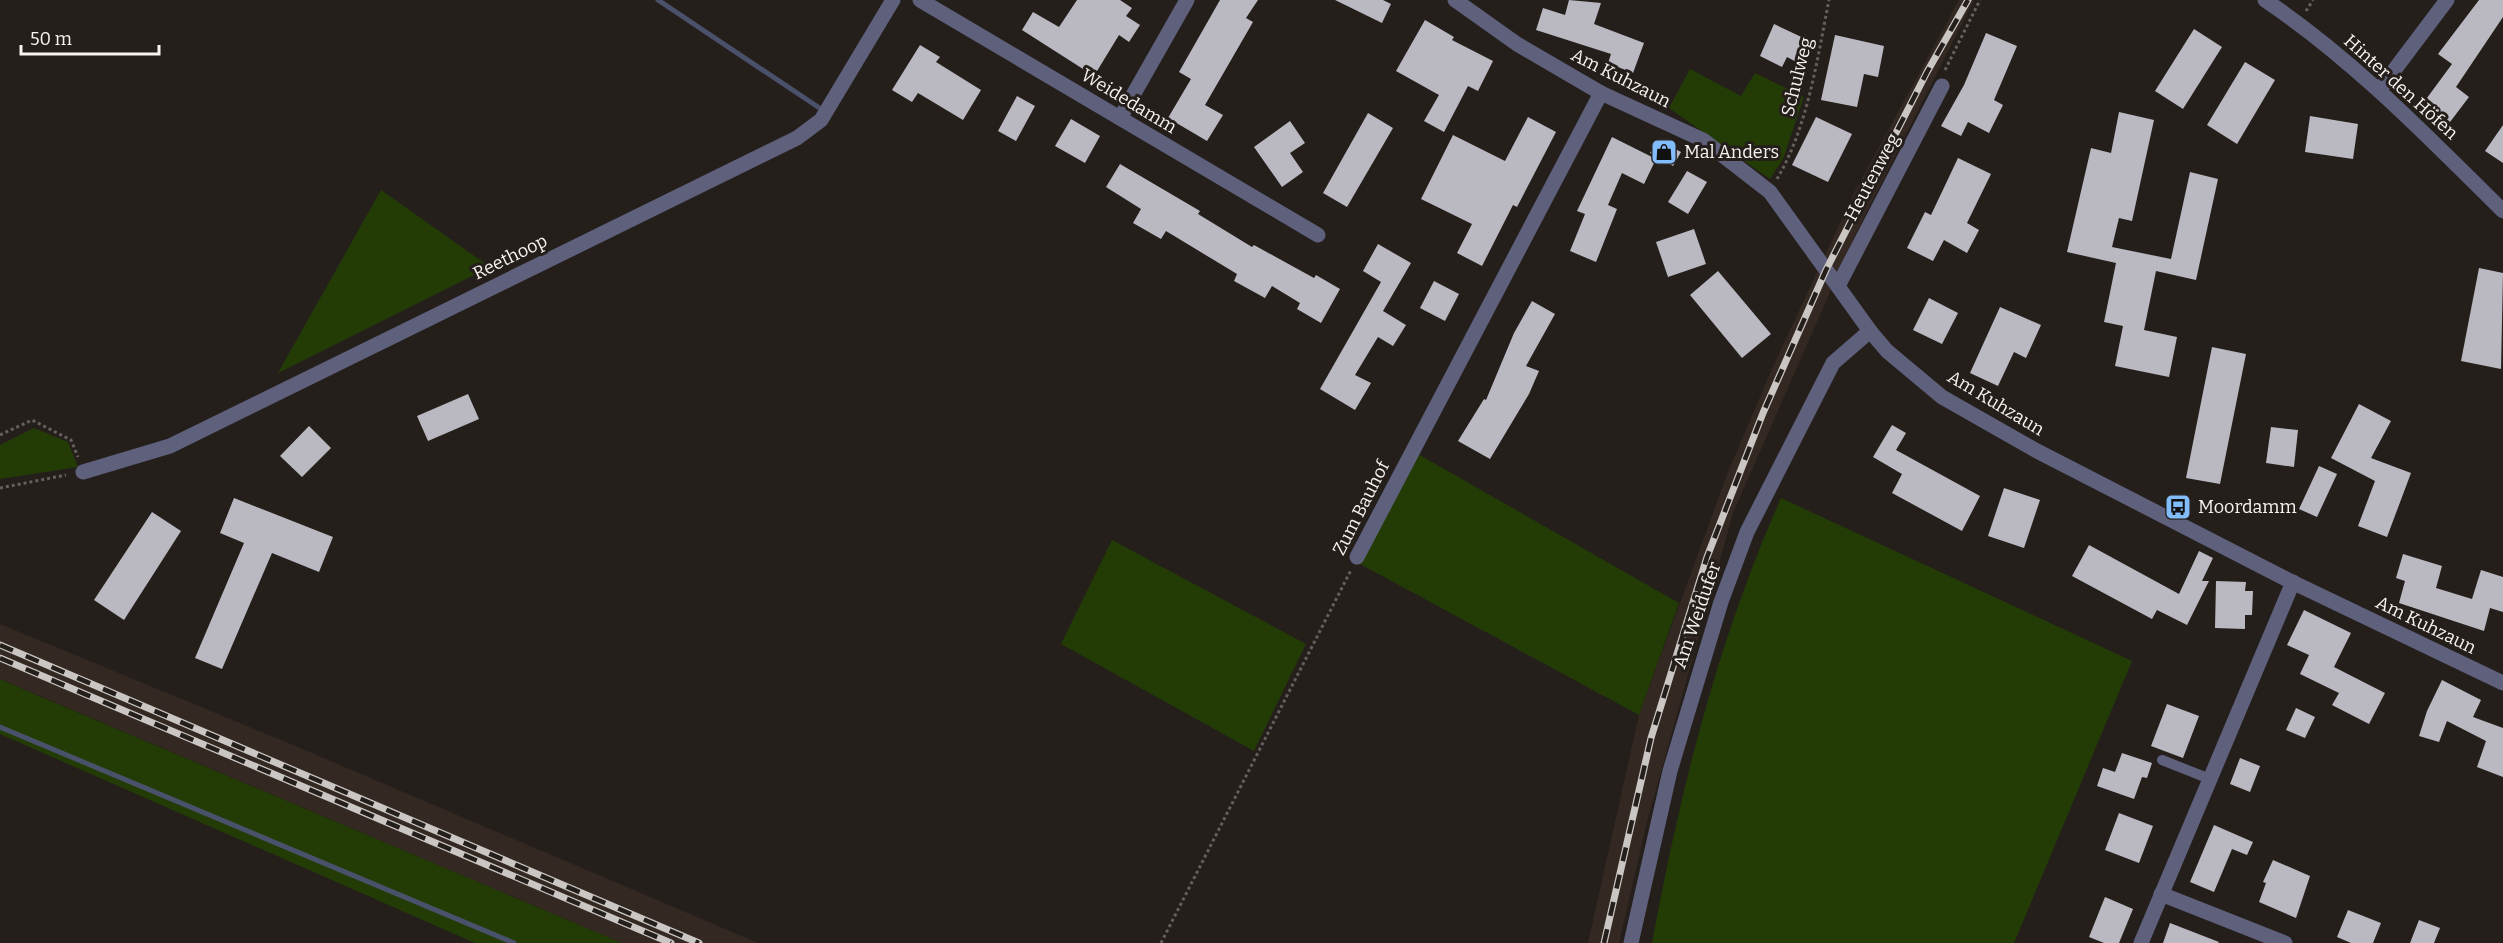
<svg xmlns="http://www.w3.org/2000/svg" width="2503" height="943" font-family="Bitter,serif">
<rect width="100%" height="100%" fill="#251f1c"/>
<g fill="#342822">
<path d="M1959,0H1974L1856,233L1733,513L1647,822L1619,943H1588L1639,715L1728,472L1771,371L1855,191Z"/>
<path d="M0,624L293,745L758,943H622L0,679Z"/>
</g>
<g fill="#233c06">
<path d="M1690,69L1741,96L1755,73L1804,97L1783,159L1770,179L1669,108Z"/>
<path d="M381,190L490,267L278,373Z"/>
<path d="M34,428L68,442L78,467L0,479V445Z"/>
<path d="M1418,454L1679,603L1639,715L1360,564Z"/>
<path d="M1781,498L2132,661L2014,943H1652C1680,791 1718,639 1781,498Z"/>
<path d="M1112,540L1306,644L1254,751L1061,644Z"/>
<path d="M0,679L39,696L622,943H475L0,734Z"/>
</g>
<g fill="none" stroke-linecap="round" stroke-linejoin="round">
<g stroke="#4a516b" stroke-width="5">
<path d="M658,0L818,107"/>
<path d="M0,727L514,943"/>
</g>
</g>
<g fill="#bab9c2">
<path d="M1077,0H1120L1132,8L1126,16L1140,25L1129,42L1119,35L1094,76L1022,30L1033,12L1059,27Z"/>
<path d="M1220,0H1258L1246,18L1253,22L1205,105L1223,115L1207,141L1168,118L1191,79L1179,72Z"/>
<path d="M1335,0H1383L1391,4L1382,23Z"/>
<path d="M1569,0L1601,3L1594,24L1644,43L1633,73L1608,63L1611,54L1536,30L1543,8L1565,15Z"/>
<path d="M2479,0H2503V17L2456,87L2469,97L2450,122L2424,102L2452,64L2438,54Z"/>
<path d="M1425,20L1454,37L1452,40L1493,61L1478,91L1468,86L1444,132L1424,121L1439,95L1396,71Z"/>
<path d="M1774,24L1810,41L1800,64L1787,57L1782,67L1760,56Z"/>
<path d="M2194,29L2222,47L2183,109L2155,91Z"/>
<path d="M1986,33L2017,46L1994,100L2003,105L1989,133L1968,122L1961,136L1941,126L1964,85Z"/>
<path d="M1835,35L1884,46L1878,77L1864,74L1857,107L1821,100Z"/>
<path d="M920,45L940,57L936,62L981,90L963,120L918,93L912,102L892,90Z"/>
<path d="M2245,62L2275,80L2237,144L2207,125Z"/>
<path d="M1017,96L1035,106L1016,141L998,131Z"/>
<path d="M2119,112L2154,120L2132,221L2119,218L2112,247L2171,259L2190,172L2218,179L2196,280L2156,271L2144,330L2177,337L2169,377L2115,366L2123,326L2104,322L2116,263L2067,252L2091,148L2111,153Z"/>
<path d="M1368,113L1393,128L1347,207L1323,193Z"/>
<path d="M2310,116L2358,124L2353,159L2305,152Z"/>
<path d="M1528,117L1556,132L1517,207L1513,205L1482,266L1457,253L1472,224L1421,199L1453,135L1505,161Z"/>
<path d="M1816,117L1852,134L1828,182L1792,165Z"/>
<path d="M1071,119L1100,136L1085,163L1055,146Z"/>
<path d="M1290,121L1305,143L1290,153L1303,172L1282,187L1254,147Z"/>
<path d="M2503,125V163L2485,151Z"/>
<path d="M1612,137L1656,159L1644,184L1622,173L1608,205L1617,209L1596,262L1570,251L1585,214L1577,211Z"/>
<path d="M1658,140L1681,152L1673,166L1650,153Z"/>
<path d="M1958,158L1991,174L1967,223L1979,230L1967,253L1944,240L1933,261L1907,248L1925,212L1931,215Z"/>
<path d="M1120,164L1200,211L1198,214L1252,247L1254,245L1314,278L1316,275L1340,289L1321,323L1297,309L1300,303L1272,286L1265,298L1234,281L1237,274L1166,231L1161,239L1133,223L1141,209L1106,187Z"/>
<path d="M1687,171L1707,182L1688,214L1668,202Z"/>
<path d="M1694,229L1706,264L1668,277L1656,242Z"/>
<path d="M1378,244L1411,263L1383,311L1406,325L1393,346L1378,337L1355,375L1371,383L1355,410L1320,389L1381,282L1363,271Z"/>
<path d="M2479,268L2503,273L2501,369L2461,361Z"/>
<path d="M1718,271L1771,334L1742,358L1690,295Z"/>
<path d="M1434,281L1459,294L1445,321L1420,308Z"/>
<path d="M1929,298L1958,313L1942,344L1913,330Z"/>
<path d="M1532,301L1555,314L1526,366L1539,371L1529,394L1490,459L1458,441L1484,399L1486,400L1514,333Z"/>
<path d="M2000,307L2041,325L2026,358L2014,352L1998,386L1970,373Z"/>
<path d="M2212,347L2246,354L2220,484L2186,478Z"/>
<path d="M468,394L479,419L428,441L417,416Z"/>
<path d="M2359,404L2391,421L2371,458L2411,473L2387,537L2358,526L2375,481L2331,458Z"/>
<path d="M1892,425L1906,433L1896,450L1980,496L1962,531L1892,493L1902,474L1873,457Z"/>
<path d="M309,426L331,448L302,477L280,456Z"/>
<path d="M2271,427L2298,430L2294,467L2266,463Z"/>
<path d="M2319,466L2337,474L2317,517L2299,509Z"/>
<path d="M2004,488L2040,500L2024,548L1988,536Z"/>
<path d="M234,498L333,537L319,572L272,553L222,669L195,658L244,543L220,533Z"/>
<path d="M152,512L181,531L124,620L94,600Z"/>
<path d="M2089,545L2179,594L2199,551L2213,558L2202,581H2209L2187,625L2157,610L2152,619L2072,576Z"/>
<path d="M2403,554L2442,566L2436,588L2472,599L2481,570L2503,577V612L2490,608L2484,631L2399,603L2405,581L2396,578Z"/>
<path d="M2216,581L2246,582L2245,591H2253L2252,615H2245V629L2215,628Z"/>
<path d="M2304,610L2351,633L2334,667L2385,693L2369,724L2332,705L2339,693L2300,674L2309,655L2287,645Z"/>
<path d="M2442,680L2481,700L2473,717L2503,728V777L2477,767L2486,741L2447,721L2439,742L2419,736L2427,711Z"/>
<path d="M2167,704L2199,716L2183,758L2151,746Z"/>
<path d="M2296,708L2315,717L2305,738L2286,730Z"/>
<path d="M2122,753L2152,763L2147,778L2142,777L2134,799L2097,786L2103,768L2115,772Z"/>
<path d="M2240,758L2260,766L2250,792L2230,784Z"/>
<path d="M2119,813L2153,826L2139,863L2105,850Z"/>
<path d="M2214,825L2253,842L2247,855L2232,849L2214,892L2190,882Z"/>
<path d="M2273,860L2310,876L2296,918L2259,902L2266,883L2263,882Z"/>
<path d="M2105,897L2133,909L2119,943H2104L2089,937Z"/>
<path d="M2348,910L2381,923L2373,943H2351L2337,937Z"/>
<path d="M2419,920L2440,928L2434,943H2410Z"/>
<path d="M2170,923L2219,942L2218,943H2163Z"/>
</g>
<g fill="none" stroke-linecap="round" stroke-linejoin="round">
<g stroke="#65605d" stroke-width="3" stroke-dasharray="3 3" stroke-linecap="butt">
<path d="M2306,11L2313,0"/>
<path d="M1945,70L1980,0"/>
<path d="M1777,179C1808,126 1817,60 1829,0"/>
<path d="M0,435L32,420L71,440L78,457"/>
<path d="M0,488L66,475"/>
<path d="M1161,943L1351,570"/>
</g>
<path stroke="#5e607c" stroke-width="10" d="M2162,760L2210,779"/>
<g stroke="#5e607c" stroke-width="15">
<path d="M920,0L1318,235"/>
<path d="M1455,0L1517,44L1601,93L1703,140L1770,192L1870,331L1887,351L1942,397L2037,451L2290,581L2503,683"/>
<path d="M2265,0C2354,60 2427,136 2503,211"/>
<path d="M2380,89L2447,0"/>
<path d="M1120,118L1187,0"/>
<path d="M1838,286L1942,86"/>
<path d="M83,472L170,446L797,138L821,120L893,0"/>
<path d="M1357,557L1601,93"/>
<path d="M2161,894L2285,943"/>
<path d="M1631,943L1670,771L1721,602L1747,532L1833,363L1870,331"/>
<path d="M2141,943L2293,582"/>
</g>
<g stroke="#cac6c3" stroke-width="7">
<g id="rail">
<path d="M0,645L699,943"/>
<path d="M0,658L671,943"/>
<path d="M1604,943L1651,738L1707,557L1763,413L1826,270L1927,72L1968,0"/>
</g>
</g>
<use href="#rail" stroke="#251f1c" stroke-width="4.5" stroke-dasharray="14" stroke-linecap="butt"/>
</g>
<defs>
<g id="shop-square" transform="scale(1.35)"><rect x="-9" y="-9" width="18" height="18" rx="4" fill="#82bcfa" stroke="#251f1c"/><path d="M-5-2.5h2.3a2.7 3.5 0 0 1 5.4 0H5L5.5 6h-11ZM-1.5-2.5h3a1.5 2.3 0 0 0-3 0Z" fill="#111"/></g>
<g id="bus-square" transform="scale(1.35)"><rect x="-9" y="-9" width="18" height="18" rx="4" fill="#82bcfa" stroke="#251f1c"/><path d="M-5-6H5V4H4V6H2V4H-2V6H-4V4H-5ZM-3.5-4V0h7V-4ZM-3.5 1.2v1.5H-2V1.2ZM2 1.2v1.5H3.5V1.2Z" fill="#111"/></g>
</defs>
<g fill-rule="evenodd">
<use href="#shop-square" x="1664" y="152"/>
<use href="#bus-square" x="2178" y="507"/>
</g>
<g text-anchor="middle" stroke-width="6" stroke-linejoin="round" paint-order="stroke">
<g font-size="18" fill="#f7f3f0" stroke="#251f1c">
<text transform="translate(1797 77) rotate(-76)" y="6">Schulweg</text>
<text transform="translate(1621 78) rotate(27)" y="6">Am Kuhzaun</text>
<text transform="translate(2401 87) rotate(42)" y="6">Hinter den Höfen</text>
<text transform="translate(1129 101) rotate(31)" y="6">Weidedamm</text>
<text transform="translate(1872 177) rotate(-62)" y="6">Heutenweg</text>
<text transform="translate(510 257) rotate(-26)" y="6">Reethoop</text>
<text transform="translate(1996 403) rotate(31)" y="6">Am Kuhzaun</text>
<text transform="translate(1361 508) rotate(-63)" y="6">Zum Bauhof</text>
<text transform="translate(1697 615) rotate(-71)" y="6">Am Weidufer</text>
<text transform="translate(2426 625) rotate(26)" y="6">Am Kuhzaun</text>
</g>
<g font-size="18" fill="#f7f3f0" stroke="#251f1c" text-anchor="start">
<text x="1684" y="158">Mal Anders</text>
<text x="2198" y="513">Moordamm</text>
</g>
</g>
<path d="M21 45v9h138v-9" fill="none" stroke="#f7f3f0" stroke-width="3"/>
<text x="30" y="45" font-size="18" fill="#f7f3f0" stroke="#251f1c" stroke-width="4.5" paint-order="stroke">50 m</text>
</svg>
